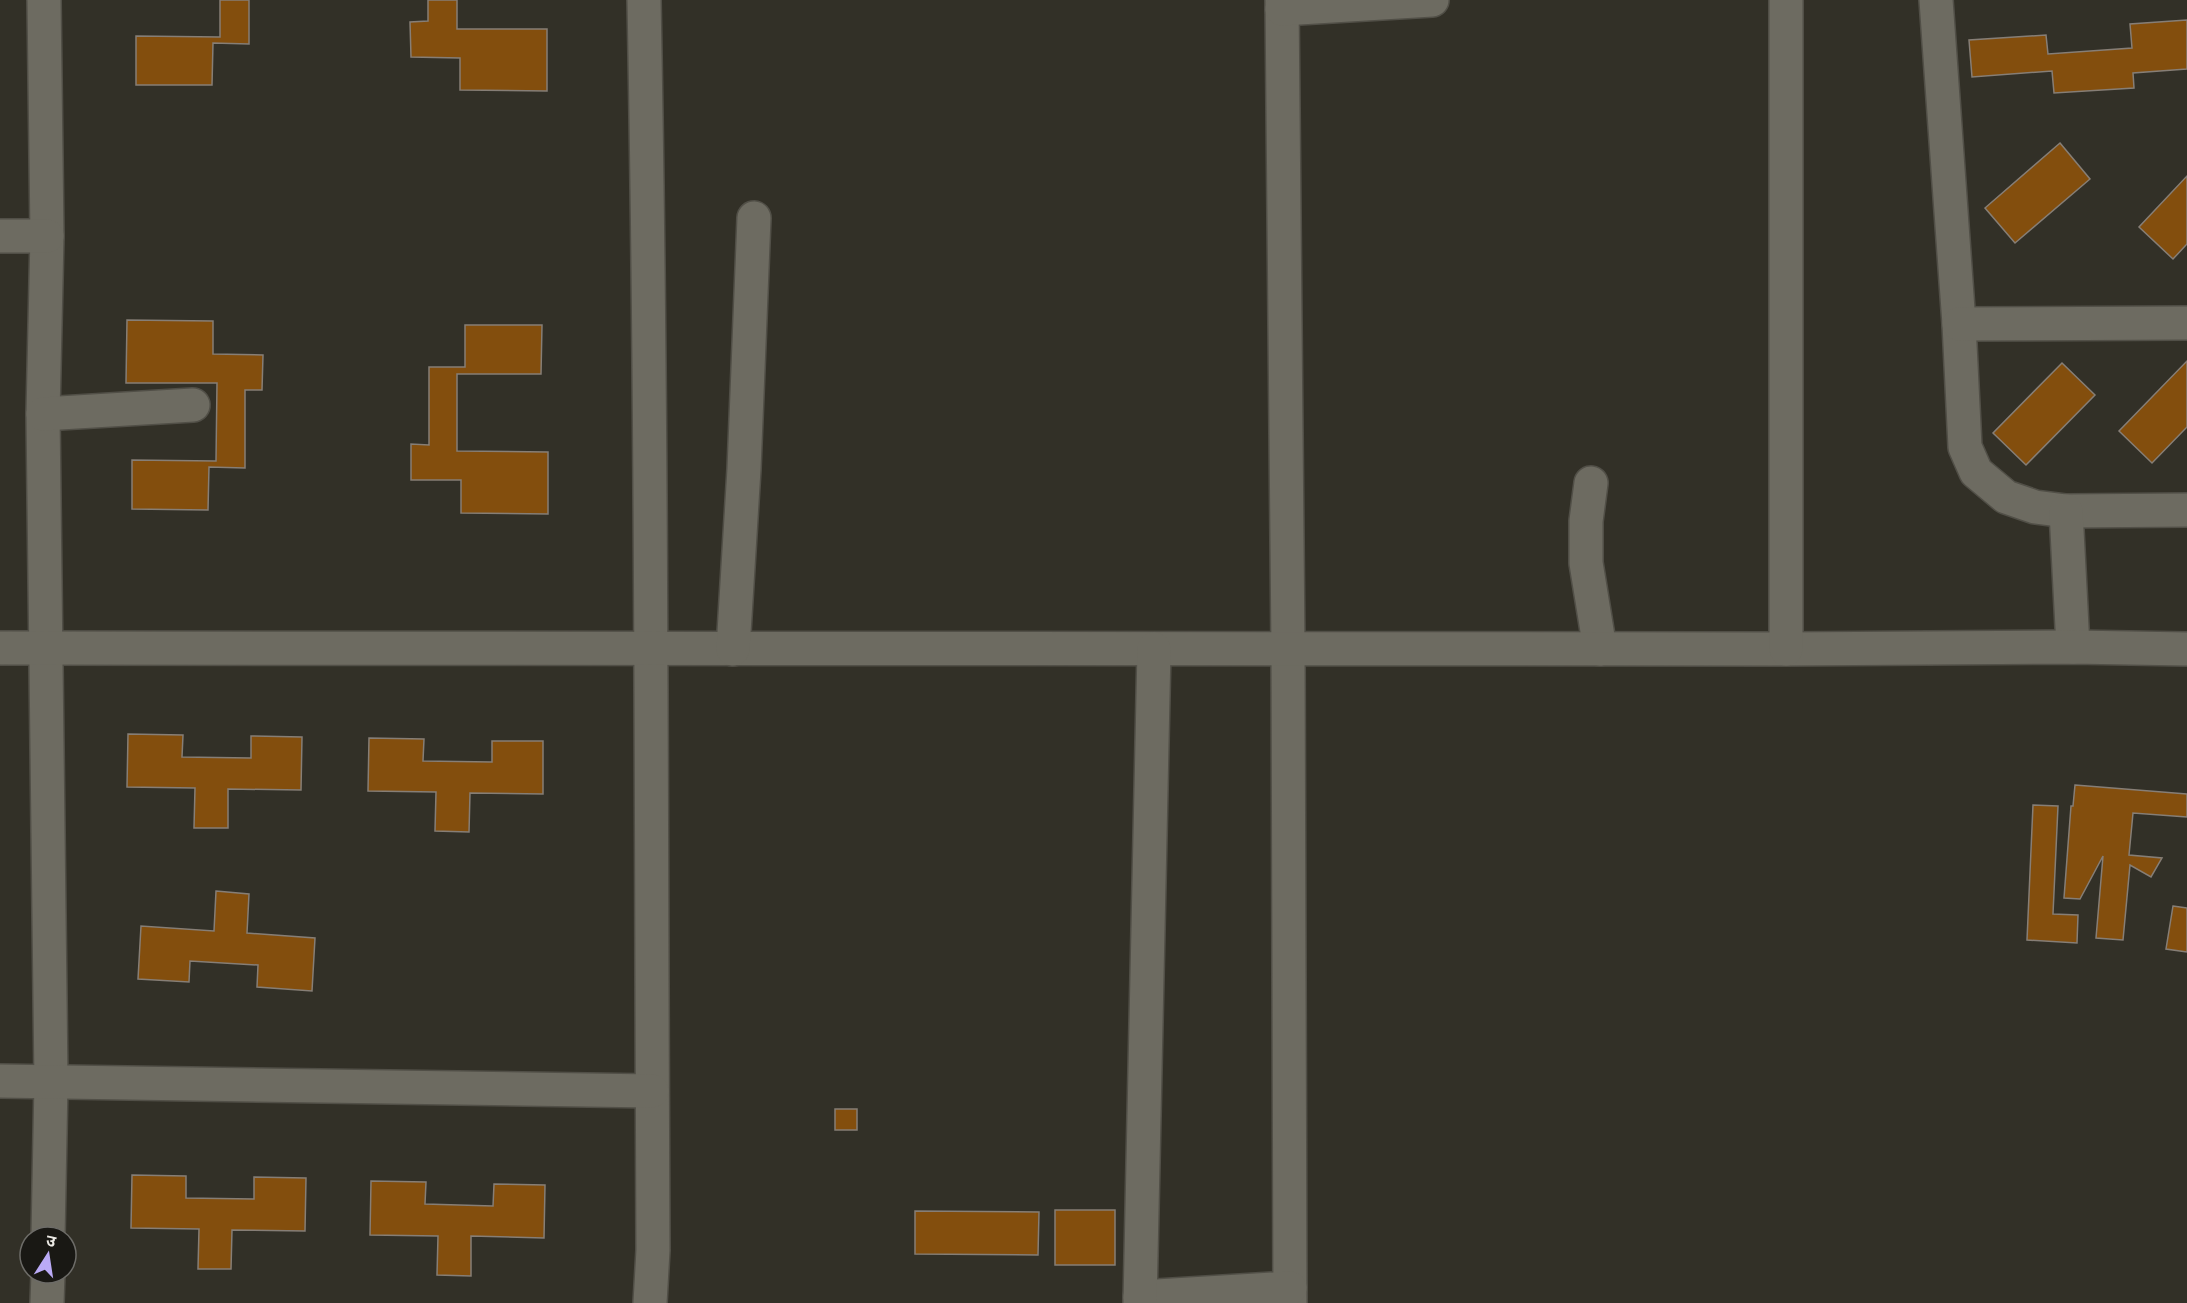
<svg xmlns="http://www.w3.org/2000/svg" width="2187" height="1303" font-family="'Noto Sans','Noto Sans Devanagari',sans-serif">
<rect width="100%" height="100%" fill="#323027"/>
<g fill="#834e0d" stroke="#867e76" stroke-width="1.5">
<path d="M220,0H249V44L213,43L212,85H136V36L220,37Z"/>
<path d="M428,0H457V29H547V91L460,90V58L411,57L410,22L428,21Z"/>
<path d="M2187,20V69L2133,73L2134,88L2054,93L2052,71L1972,77L1969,40L2046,35L2048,54L2132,48L2130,24Z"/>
<path d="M2060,143L2090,179L2015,243L1985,208Z"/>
<path d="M2187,176V244L2173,259L2139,227Z"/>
<path d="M127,320L213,321V354L263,355L262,390H245V468L209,467L208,510L132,509V460L216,461L217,383H126Z"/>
<path d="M465,325H542L541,374H457V451L548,452V514L461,513V480H411V444L429,445V367H465Z"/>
<path d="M2187,361V427L2152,463L2119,431Z"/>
<path d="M2062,363L2095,395L2026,465L1993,433Z"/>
<path d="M128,734L183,735L182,757L251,758V736L302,737L301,790L228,789V828H194L195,788L127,787Z"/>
<path d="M369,738L424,739L423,761L492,762V741H543V794L470,793L469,832L435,831L436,792L368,791Z"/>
<path d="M2075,785L2187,794V817L2133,813L2129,855L2162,858L2151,877L2130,865L2123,940L2096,938L2103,856L2080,899L2064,898L2071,806H2073Z"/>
<path d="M2033,805L2058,806L2053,914L2078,915L2077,943L2027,940Z"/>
<path d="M216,891L249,894L247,933L315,938L312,991L257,987L258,965L190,961L189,982L138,979L141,926L214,931Z"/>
<path d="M2173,906L2187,908V952L2166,949Z"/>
<rect x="835" y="1109" width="22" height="21"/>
<path d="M132,1175L186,1176V1198L254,1199V1177L306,1178L305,1231L232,1230L231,1269H198L199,1229L131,1228Z"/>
<path d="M371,1181L426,1182L425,1204L493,1206L494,1184L545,1185L544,1238L471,1236V1276L437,1275L438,1236L370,1235Z"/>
<rect x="1055" y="1210" width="60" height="55"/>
<path d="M915,1211L1039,1212L1038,1255L915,1254Z"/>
</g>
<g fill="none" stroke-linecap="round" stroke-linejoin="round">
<g stroke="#514f47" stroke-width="36">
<g id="minor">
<path d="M44,0L47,236L43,414L51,1082L48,1237"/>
<path d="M644,0C652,416 651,833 653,1250L650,1303"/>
<path d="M1282,0L1288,649L1290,1303"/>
<path d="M1936,0L1959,324L1965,447L1976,472L2006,497L2035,507L2066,511L2187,510"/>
<path d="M1282,9L1432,0"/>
<path d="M0,236H47"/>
<path d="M1959,324L2187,323"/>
<path d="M43,414L193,405"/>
<path d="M1591,483L1586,521V563L1600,649"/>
<path d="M2066,511L2073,647"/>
<path d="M0,648L1786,649L2073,647L2187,649"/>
<path d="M733,649L744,469L754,218"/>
<path d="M1786,649V0"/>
<path d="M0,1081L652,1091"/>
<path d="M1140,1297L1290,1288"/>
<path d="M47,1303L48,1273"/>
<path d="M1140,1303L1154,649"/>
</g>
</g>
<use href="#minor" stroke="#6d6b61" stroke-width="33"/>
</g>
<g transform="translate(48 1255) rotate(12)"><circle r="28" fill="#191814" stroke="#6d6c68" stroke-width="1.5"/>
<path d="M0-4.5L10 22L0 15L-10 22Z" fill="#baaaf6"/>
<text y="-9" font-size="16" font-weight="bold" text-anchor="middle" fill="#eceae5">उ</text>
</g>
</svg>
